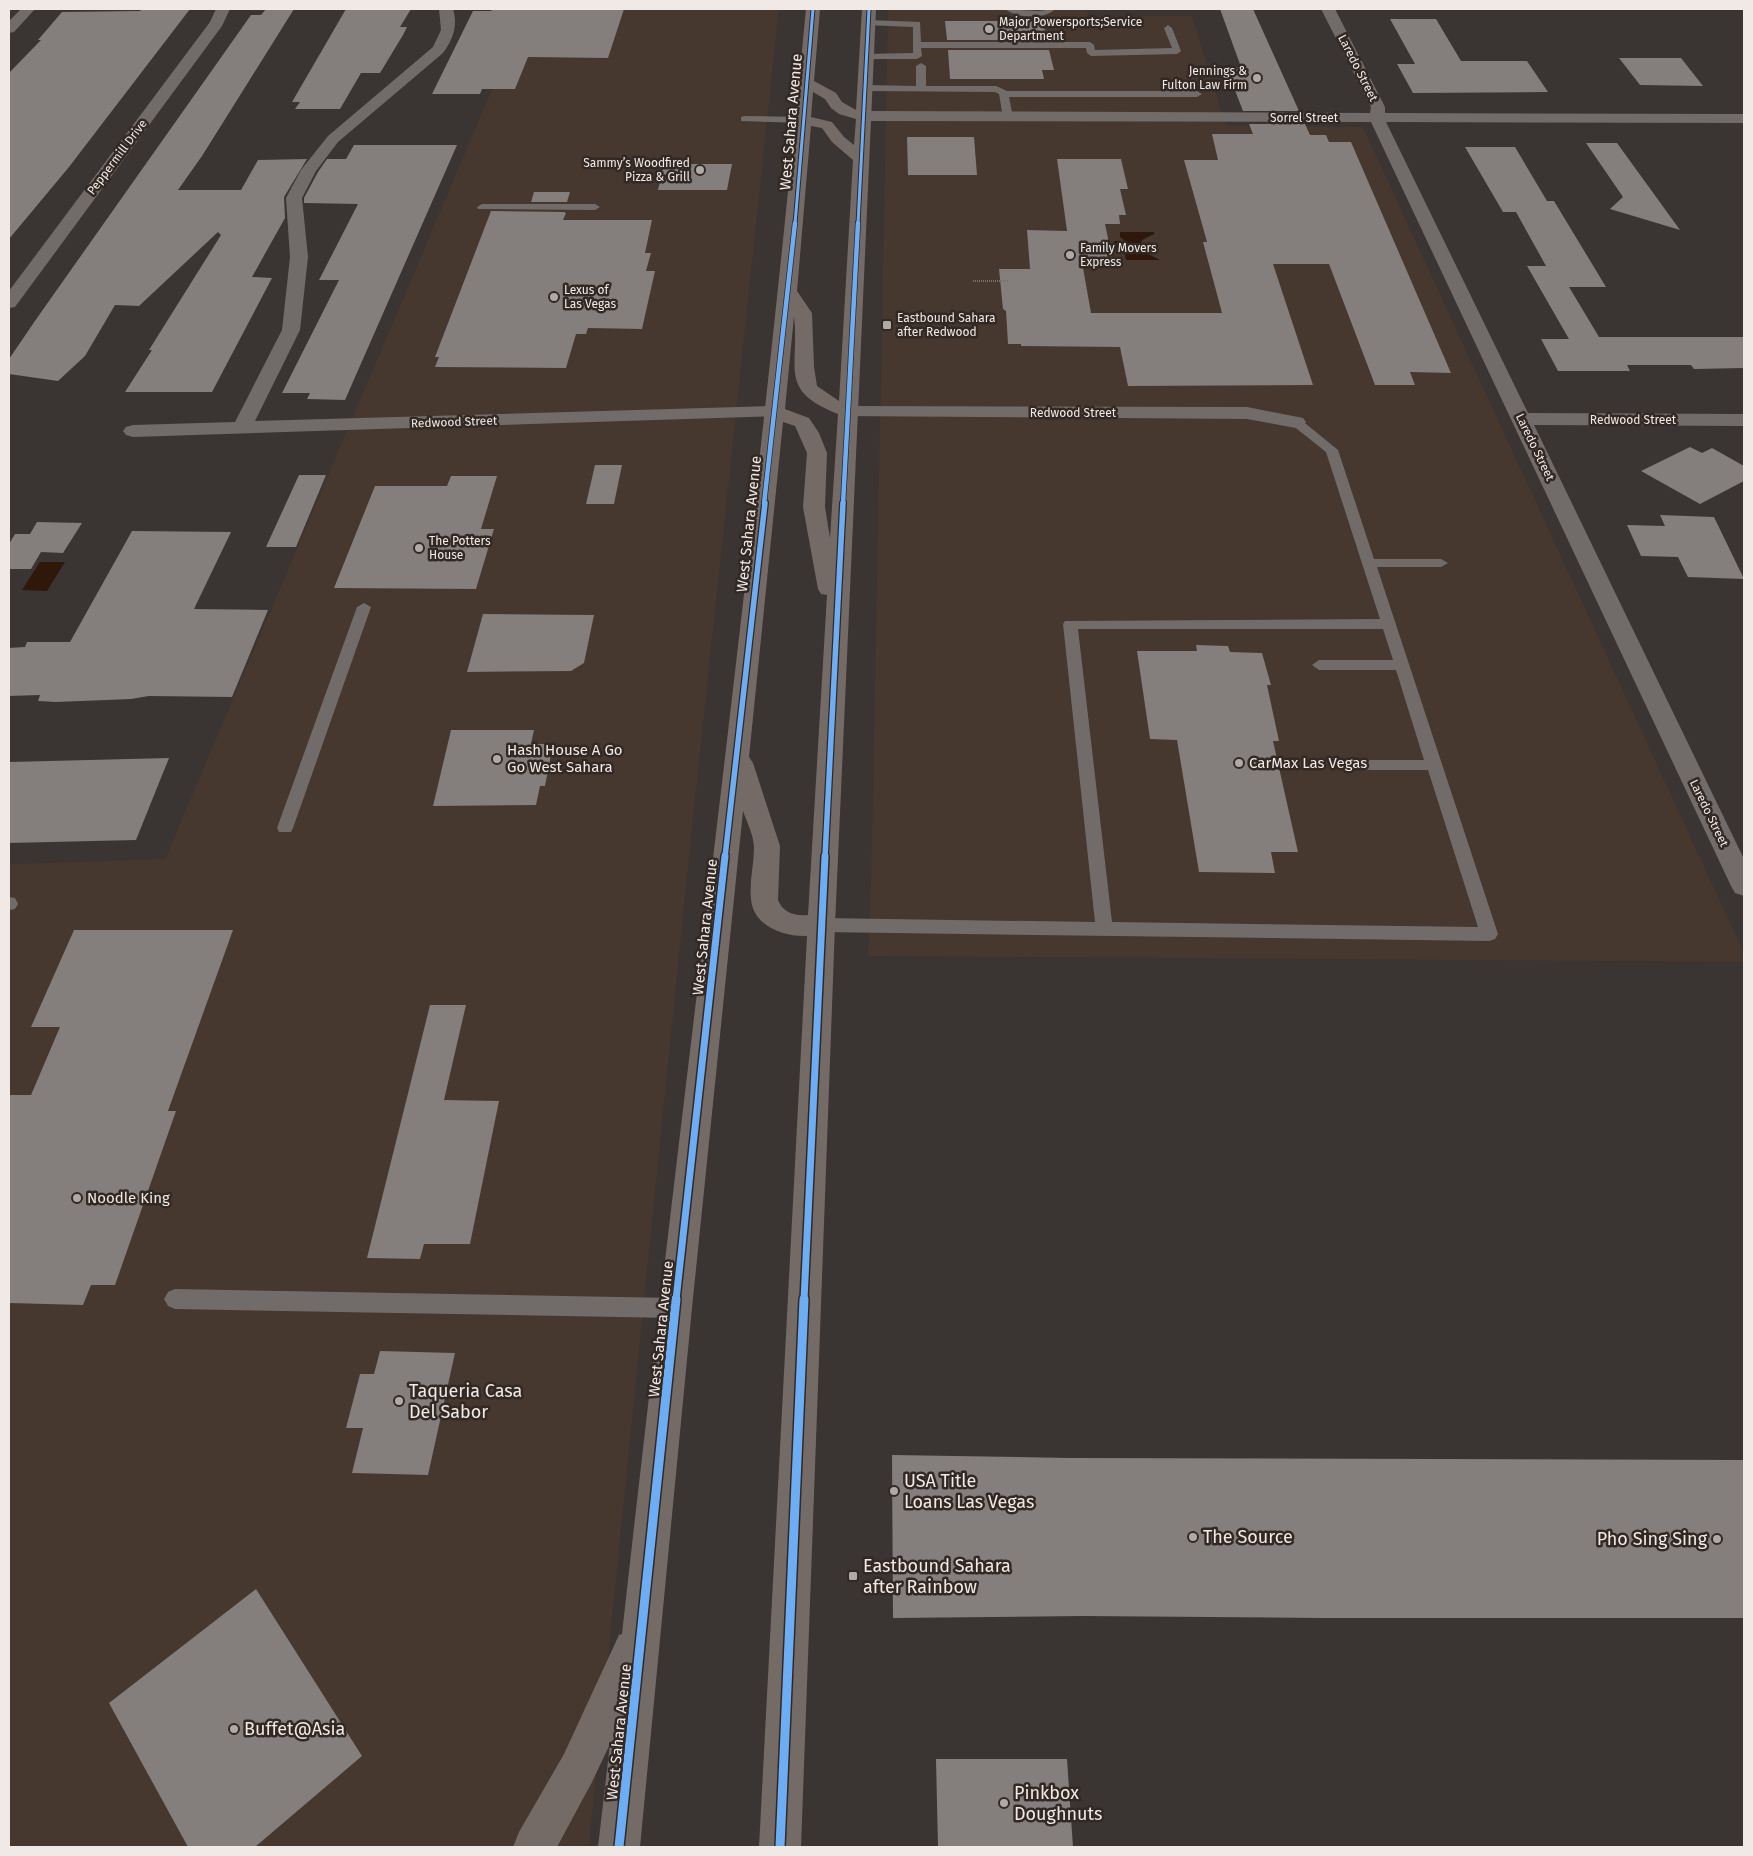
<svg xmlns="http://www.w3.org/2000/svg" width="1753" height="1856" font-family="'Fira Sans',sans-serif">
<rect width="100%" height="100%" fill="#3a3432"/>
<g fill="#46372f">
<path d="M526,9H779L690,848L589,1847H9V864L165,859Z"/>
<path d="M888,9H1087L1088,16H1192L1226,126L1363,127L1744,953V962L868,956L871,882Z"/>
</g>
<g fill="#2f170a">
<path d="M1120,232H1154V234L1142,240L1140,246L1146,253L1160,260H1126L1124,250H1116L1114,241H1125L1120,237Z"/>
<path d="M40,562H65L47,591L22,590Z"/>
</g>
<g fill="#847e7c">
<path d="M142,9H190L69,167L9,239V73L41,40H38L62,12L140,11Z"/>
<path d="M266,9H294L202,156L178,190H241L258,160L307,159L284,197L285,218L252,277L272,278L212,392H125L152,350H149L221,235L218,232L139,306L115,305L85,356L58,381L9,374V359L37,318L251,15H261Z"/>
<path d="M346,9H411L400,27H407L403,35L380,73H361L340,109H295L300,102H292Z"/>
<path d="M493,9H624L608,58L528,57L515,89H482L480,94H432L473,11H491Z"/>
<path d="M1220,9H1253L1299,111H1243L1226,67H1241Z"/>
<path d="M1390,19H1436L1461,61H1527L1548,92L1413,93L1397,64H1415Z"/>
<path d="M945,21H1043L1047,40H947Z"/>
<path d="M948,50H1049L1054,70H1042L1044,79H950Z"/>
<path d="M1619,58H1681L1703,86L1640,85Z"/>
<path d="M1249,124H1305L1310,135H1326L1329,142H1351L1451,373L1410,372L1415,385H1375L1329,264H1273L1313,385L1128,386L1120,347L1021,346V344H1008L1006,311L1003,309L999,269H1030L1027,230L1067,231L1057,159H1121L1128,189H1120L1126,215H1119L1120,224H1105L1113,262H1082L1091,313H1222L1203,242H1207L1184,160H1218L1212,134H1253Z"/>
<path d="M907,137H974L977,175H908Z"/>
<path d="M1586,143H1617L1680,230L1610,209L1623,197Z"/>
<path d="M354,145H457L345,400L307,399L310,393H282L339,280H319L358,204L304,203V198L318,172L327,159H346Z"/>
<path d="M1465,147H1515L1547,201H1554L1606,287H1569L1599,337H1744V368L1694,369L1691,365H1627L1630,371H1558L1541,339H1569L1527,266H1546L1516,212H1503Z"/>
<path d="M664,164H732L727,190H658Z"/>
<path d="M534,192H570L567,202H531Z"/>
<path d="M491,211L564,212L566,213L563,220H652L645,253H651L646,271H655L642,329L588,328L586,334H576L566,368L435,367L439,357H435Z"/>
<path d="M1690,447L1702,453L1712,448L1744,466V481L1700,504L1641,471Z"/>
<path d="M595,465H622L614,504H586Z"/>
<path d="M299,475H326L296,547H266Z"/>
<path d="M451,476H497L481,529H494L476,589L334,588L375,486H447Z"/>
<path d="M1660,515L1714,517L1744,579L1688,577L1678,557L1641,556L1627,525L1665,526Z"/>
<path d="M37,522L82,523L63,553L41,552L31,569H9V544L15,534H30Z"/>
<path d="M132,531L231,532L194,609L268,610L232,697L149,696L131,699L56,702L38,701L40,695L9,696V648L25,647L27,642H70Z"/>
<path d="M483,614L594,615L584,663L571,671L467,672Z"/>
<path d="M1196,645L1228,646L1230,652L1262,653L1271,685H1267L1279,741H1273L1298,852H1271L1275,873L1199,872L1177,740L1150,739L1137,651H1197Z"/>
<path d="M451,730H534L531,744H553L545,786H540L536,805L433,806Z"/>
<path d="M169,758L136,840L9,843V762Z"/>
<path d="M74,930H233L168,1111H176L115,1285H91L83,1305L9,1303V1095H31L60,1027H31Z"/>
<path d="M430,1005H466L444,1100L499,1101L470,1244H424L420,1259L367,1258Z"/>
<path d="M380,1351L455,1353L428,1475L352,1473L363,1428H346L360,1374H374Z"/>
<path d="M892,1455L1070,1458L1744,1460V1618H1323L1083,1616L893,1618Z"/>
<path d="M256,1589L362,1756L255,1847H188L109,1703Z"/>
<path d="M936,1759H1067L1073,1847H938Z"/>
</g>
<g fill="none" stroke-linecap="round" stroke-linejoin="round">
<path stroke="#76716f" stroke-width="2" stroke-dasharray="1 1" stroke-linecap="butt" d="M973,281H1008"/>
<g fill="#716c6a" fill-rule="evenodd">
<path d="M1005,9L1038,11L1055,9C1045,20 1015,18 1005,9Z"/>
<path d="M868,20L920,22L921,42H1090L1094,45L1095,50L1172,48L1164,28L1168,25L1172,28L1181,51L1177,54L1091,56L1087,53L1086,48H921L922,56L917,59H866L863,58V54L913,53V27L865,25V21Z"/>
<path d="M921,63L926,66V86H996L1007,91H1197L1202,94L1197,97H1009L1013,117L1008,120L1003,117L999,94L995,92L865,91L860,88L865,85L916,86V66Z"/>
<path d="M744,116L804,117L809,120L804,123L741,121V117Z"/>
<path d="M482,204H595L600,207L595,210L478,209L477,207Z"/>
<path d="M1296,418L1300,419L1338,450L1374,559H1441L1448,563L1441,567H1377L1498,934L1495,939L1489,941L821,932L815,930L812,925L815,920L821,918L1095,922L1063,624L1065,621L1380,619L1326,452L1292,425L1290,422L1292,419ZM1078,629H1383L1393,660H1319L1312,665L1319,670H1396L1424,760H1344L1338,761L1336,765L1338,769L1344,770H1428L1478,927L1112,922Z"/>
<path d="M364,603L371,607L293,828L291,832H279L277,828L357,607Z"/>
<path d="M9,897L15,898L18,904L15,909L9,910Z"/>
<path d="M175,1289L675,1298L682,1301L686,1308L682,1315L675,1318L175,1309L168,1306L164,1299L168,1292Z"/>
</g>
<g fill="#716c6a" fill-rule="evenodd">
<path d="M21,9H35L14,32L9,33V21Z"/>
<path d="M216,9H230L222,26L15,307L9,308V291L210,22Z"/>
<path d="M439,9H453C458,26 453,39 443,53L338,142L316,171L302,198L308,257L300,330L255,421L774,406L781,408L784,412L781,416L133,437L126,435L123,431L126,427L133,425L235,422L282,330L290,257L286,198L301,170L328,136L433,47L441,30Z"/>
<path d="M1321,9H1335L1385,107V113L1744,114V123L1386,122L1528,413L1744,414V426L1534,425L1744,859V896L1735,893L1731,886L1371,122L863,121L855,116L863,111L1370,113L1371,107Z"/>
<path d="M849,406L1247,407L1303,418L1306,422L1303,426L1296,428L1247,419L842,416L839,412L842,408Z"/>
</g>
<path fill="#746b67" fill-rule="evenodd" d="M806,9H820L814,81L836,93L842,102L856,110L862,9H876L835,925L801,1847H759L807,936C784,937 753,926 751,899C749,882 754,865 754,848C754,836 747,822 743,811L692,1308L640,1847H598L610,1744L592,1782L557,1847H513L519,1832L564,1754L619,1635L622,1634C682,1092 755,552 806,9ZM813,92L825,99L831,108L839,114L856,119L854,145L844,137L832,122L811,117ZM811,126L822,128L832,142L853,160L839,401L817,386L814,367L812,313L797,291ZM794,316C800,368 777,390 838,414L830,538L825,507L827,453L819,433L809,418L785,409ZM783,422L795,426L807,453L803,507L818,589L821,594L827,595L808,915C795,916 783,913 778,900L780,846L753,763L749,757Z"/>
<g stroke="#332924" stroke-width="5">
<g id="cycleway-far4">
<path d="M795,224L813,9"/>
<path d="M858,224L869,9"/>
</g>
</g>
<g stroke="#332924" stroke-width="6">
<g id="cycleway-far3">
<path d="M764,504L795,223"/>
<path d="M843,504L858,223"/>
</g>
</g>
<g stroke="#332924" stroke-width="8">
<g id="cycleway-far2">
<path d="M725,857L765,503"/>
<path d="M825,857L843,503"/>
</g>
</g>
<g stroke="#332924" stroke-width="10">
<g id="cycleway-far1">
<path d="M676,1300L725,856"/>
<path d="M804,1300L825,856"/>
</g>
</g>
<g stroke="#332924" stroke-width="12">
<g id="cycleway">
<path d="M619,1847L676,1299"/>
<path d="M780,1847L804,1299"/>
</g>
</g>
<use href="#cycleway-far4" stroke="#6dadf4" stroke-width="3"/>
<use href="#cycleway-far3" stroke="#6dadf4" stroke-width="4.5"/>
<use href="#cycleway-far2" stroke="#6dadf4" stroke-width="5.5"/>
<use href="#cycleway-far1" stroke="#6dadf4" stroke-width="7"/>
<use href="#cycleway" stroke="#6dadf4" stroke-width="9"/>
</g>
<g fill="#b0aaa7" stroke="#332924" stroke-width="2">
<circle cx="989" cy="29" r="5"/>
<circle cx="1257" cy="78" r="5"/>
<circle cx="700" cy="170" r="5"/>
<circle cx="1070" cy="255" r="5"/>
<circle cx="554" cy="297" r="5"/>
<rect x="882" y="320" width="10" height="10" rx="2.5"/>
<circle cx="419" cy="548" r="5"/>
<circle cx="497" cy="759" r="5"/>
<circle cx="1239" cy="763" r="5"/>
<circle cx="77" cy="1198" r="5"/>
<circle cx="399" cy="1401" r="5"/>
<circle cx="894" cy="1491" r="5"/>
<circle cx="1193" cy="1537" r="5"/>
<circle cx="1717" cy="1539" r="5"/>
<rect x="848" y="1571" width="10" height="10" rx="2.5"/>
<circle cx="234" cy="1729" r="5"/>
<circle cx="1004" cy="1803" r="5"/>
</g>
<g text-anchor="middle" stroke-width="5" stroke-linejoin="round" paint-order="stroke">
<g font-size="12" fill="#f0e9e6" stroke="#332924" text-anchor="start">
<text x="999" y="26">Major Powersports;Service<tspan x="999" dy="14">Department</tspan></text>
<text x="1247" y="75" text-anchor="end">Jennings &amp;<tspan x="1247" dy="14">Fulton Law Firm</tspan></text>
<text x="690" y="167" text-anchor="end">Sammy’s Woodfired<tspan x="690" dy="14">Pizza &amp; Grill</tspan></text>
<text x="1080" y="252">Family Movers<tspan x="1080" dy="14">Express</tspan></text>
<text x="564" y="294">Lexus of<tspan x="564" dy="14">Las Vegas</tspan></text>
<text x="897" y="322">Eastbound Sahara<tspan x="897" dy="14">after Redwood</tspan></text>
<text x="429" y="545">The Potters<tspan x="429" dy="14">House</tspan></text>
</g>
<g font-size="12" fill="#f0e9e6" stroke="#332924">
<text transform="translate(1358 68) rotate(63)" y="4">Laredo Street</text>
<text x="1304" y="122">Sorrel Street</text>
<text transform="translate(117 157) rotate(-53)" y="4">Peppermill Drive</text>
<text x="1073" y="417">Redwood Street</text>
<text x="1633" y="424">Redwood Street</text>
<text transform="translate(454 422) rotate(-2)" y="4">Redwood Street</text>
<text transform="translate(1535 447) rotate(64)" y="4">Laredo Street</text>
<text transform="translate(1709 813) rotate(64)" y="4">Laredo Street</text>
</g>
<g font-size="15" fill="#f0e9e6" stroke="#332924">
<text transform="translate(791 122) rotate(-85)" y="5">West Sahara Avenue</text>
<text transform="translate(749 524) rotate(-84)" y="5">West Sahara Avenue</text>
<text transform="translate(705 927) rotate(-84)" y="5">West Sahara Avenue</text>
<text transform="translate(661 1329) rotate(-84)" y="5">West Sahara Avenue</text>
<text transform="translate(619 1732) rotate(-84)" y="5">West Sahara Avenue</text>
</g>
<g font-size="15" fill="#f0e9e6" stroke="#332924" text-anchor="start">
<text x="507" y="755">Hash House A Go<tspan x="507" dy="17">Go West Sahara</tspan></text>
<text x="1249" y="768">CarMax Las Vegas</text>
<text x="87" y="1203">Noodle King</text>
</g>
<g font-size="18" fill="#f0e9e6" stroke="#332924" text-anchor="start">
<text x="409" y="1397">Taqueria Casa<tspan x="409" dy="21">Del Sabor</tspan></text>
<text x="904" y="1487">USA Title<tspan x="904" dy="21">Loans Las Vegas</tspan></text>
<text x="1203" y="1543">The Source</text>
<text x="1707" y="1545" text-anchor="end">Pho Sing Sing</text>
<text x="863" y="1572">Eastbound Sahara<tspan x="863" dy="21">after Rainbow</tspan></text>
<text x="244" y="1735">Buffet@Asia</text>
<text x="1014" y="1799">Pinkbox<tspan x="1014" dy="21">Doughnuts</tspan></text>
</g>
</g>
<rect width="1753" height="1856" fill="none" stroke="#f0e9e6" stroke-width="20"/>
</svg>
